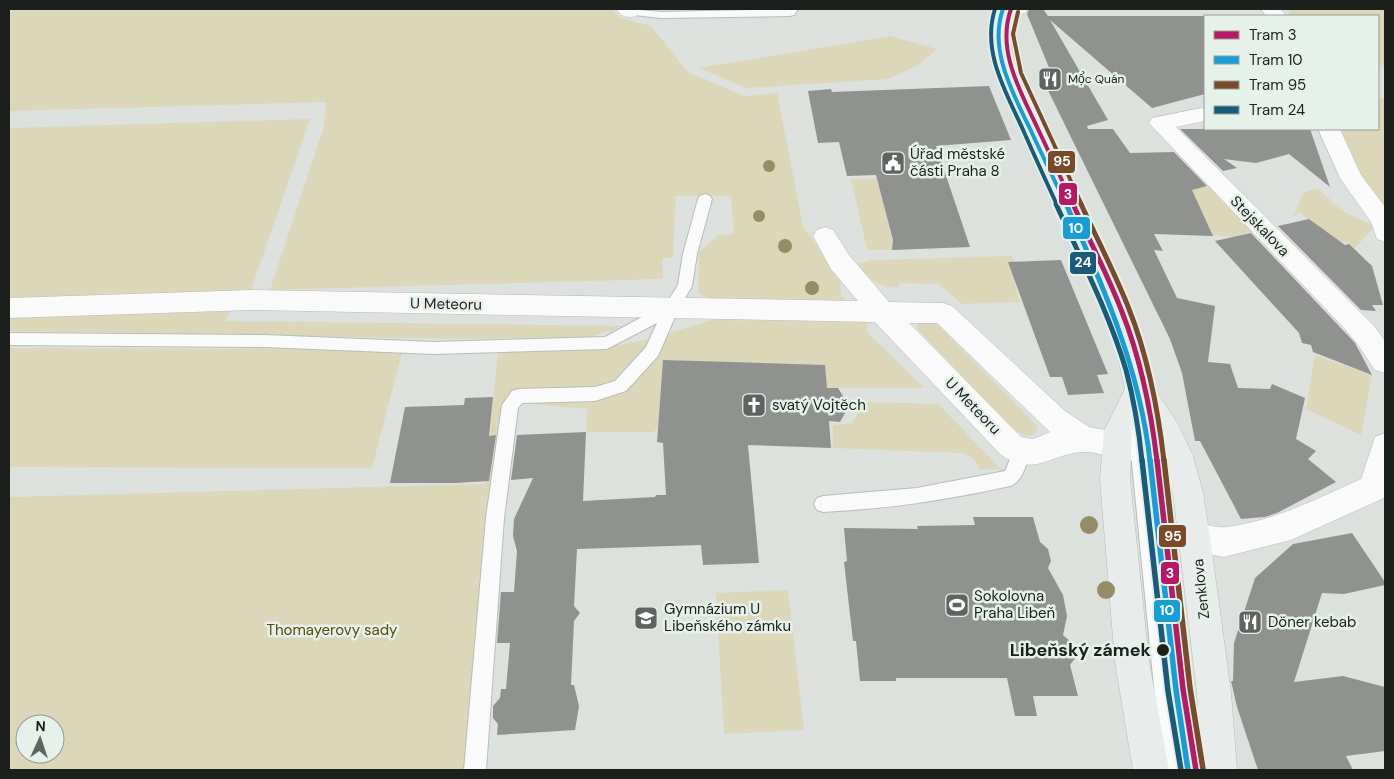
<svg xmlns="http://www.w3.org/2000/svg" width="1394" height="779" font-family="'DM Sans',sans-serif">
<rect width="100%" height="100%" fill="#dce1dd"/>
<g fill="#ddd7ba" fill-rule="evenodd">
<path d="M14,9H612L620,18L651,26L688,72L744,96L777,93L803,226L840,280L841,295L851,305L715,302L698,293L699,252L718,235L734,234L731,196H676L673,258H662L663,279L270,290L324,126L326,102L9,111V15Z"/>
<path d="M1291,9H1385V63L1378,73V16H1287Z"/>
<path d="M890,36L937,49L920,64L888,79L746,88L699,68Z"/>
<path d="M1385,98V207L1355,175L1335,129H1378V99Z"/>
<path d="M310,119L249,296L9,304V128Z"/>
<path d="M877,178L895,248L899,250H869L867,249L851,179Z"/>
<path d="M1213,185L1257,231L1233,237L1212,235L1191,189Z"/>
<path d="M1318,188L1342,211L1375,226L1354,249L1346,241L1337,244L1300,213L1293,216L1304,192Z"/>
<path d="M1012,256L1015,262L1009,263L1020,302L962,304L938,284L901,283L897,288C875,286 871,280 857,264L871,260Z"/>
<path d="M225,305L232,306L226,321L624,326L590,337L464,339L9,331V312Z"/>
<path d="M712,320L867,322V332L924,388H827L825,365L734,364V362L730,363L663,360L658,429L653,432H586L587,409L519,403L465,770H9V497L485,484L498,350L610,347L645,340ZM25,724H55V754H25Z"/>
<path d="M936,322L1037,426V431L1033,435L1025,436L1011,428L919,331L917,326L919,323Z"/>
<path d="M9,348L403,349L372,468L9,467Z"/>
<path d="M1315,355L1372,375L1361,435L1306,409Z"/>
<path d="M865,402L938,404L1002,470L979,469C976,459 972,456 962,453L833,448V425L852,423Z"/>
<path d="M788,590L804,730L724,734L716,593Z"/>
</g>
<g fill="#90928f">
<path d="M1029,9H1043L1048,16H1205V94L1152,108L1050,20L1108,120L1087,126L1088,129H1113L1130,153L1174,152L1207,186L1192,190L1213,236L1154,234L1163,251L1154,250L1177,298L1215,306L1208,362L1230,364L1238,388L1270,389L1272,384L1305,398L1296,439L1316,451L1308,459L1336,482L1277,513L1265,517L1241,519L1200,441H1195L1182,373L1170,339L1038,70H1050L1027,14Z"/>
<path d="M989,86L1011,140L936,146L970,247L892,250L893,240L876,175L847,176L839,142L818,143L808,91L831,89L832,92Z"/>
<path d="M1180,129H1310L1330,187L1289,154L1256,163L1224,159L1237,168L1223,171Z"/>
<path d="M1309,219L1345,245L1349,244L1372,266L1383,305H1372L1376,311L1361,310L1278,226Z"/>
<path d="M1251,233L1355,343L1372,375L1313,352L1311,345L1302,343L1299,333L1215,241Z"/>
<path d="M1061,260L1108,374L1097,375L1104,393L1068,395L1062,377H1050L1008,262Z"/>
<path d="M663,360L825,365L827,388H838L849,406L840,422L829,421L831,448L748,445L759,563L703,565L701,545L577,549L574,606L580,613L574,621L571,685H574L579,706L575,730L497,735L498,724L493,718V706L500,698L501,689H506L510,643H497L501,592H514L517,551L513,536L514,519L533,478L511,480L517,435L586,432L583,501L655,497L656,495H666L663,443L657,442Z"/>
<path d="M493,397L489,436L496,435L489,481L455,483H390L405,407L464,405L465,398Z"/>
<path d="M973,517H1033L1040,542L1048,549L1051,561L1048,568L1063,595L1067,616L1063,635L1072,643L1076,657L1070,665L1078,696H1033L1037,716H1015L1007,678H896V681H860L856,641H853L844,562L847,561L844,528L918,529L917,526L975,525Z"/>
<path d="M1352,533L1385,582V585L1344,594L1322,593L1294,682L1343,676L1385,687V751L1346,756L1353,770H1258L1237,707L1231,681H1233L1234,643L1255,578L1293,544Z"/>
</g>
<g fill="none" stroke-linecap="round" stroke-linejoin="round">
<g stroke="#b8bdb9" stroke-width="2">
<g id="service">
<path d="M629,9L661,12L798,9L794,15L790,16L661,18L625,14L623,12Z"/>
<path d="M705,194L710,196L712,199L697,254L692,286L678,310L658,356L626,391L595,401L522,403L518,408L504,518L486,770H464L486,518L502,405L512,391L518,389L595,387L615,381L646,347L657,323L607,349L434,354L265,347L9,345V333L265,335L434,342L605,337L666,304L678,285L683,254L698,199L700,196Z"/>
<path d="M1134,395L1140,397L1142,402L1150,473L1146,415L1148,410L1154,408L1160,410L1162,415L1169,487L1193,689L1207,770H1165L1154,687L1126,402L1128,397Z"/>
<path d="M1021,444L1027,447L1030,452C1026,465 1023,481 1010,486C948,500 886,509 823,512L817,510L814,504L817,498L823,496L917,488L1005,471L1015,447Z"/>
</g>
</g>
<g stroke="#b8bdb9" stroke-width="1">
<g id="minor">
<path d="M617,9H636L638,12L636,16C627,18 621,17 617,9Z"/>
<path d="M990,9H1027L1025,13C1012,16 998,22 990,9Z"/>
<path d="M1261,9H1280L1286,16H1266Z"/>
<path d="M1201,108L1205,109V121L1176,127L1374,326L1385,341V373L1375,370L1356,342L1343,327L1149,123L1152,118Z"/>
<path d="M1318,129H1340L1361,175L1385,207V242L1377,239L1371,222L1340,178Z"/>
<path d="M825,227L833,230L849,255L889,302L943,303L952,306L1065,411L1089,427L1178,443L1188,447L1193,456L1188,465L1178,469C1155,465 1132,461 1109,456C1101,455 1090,451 1082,452C1048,455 1036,477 1001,455L875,322L252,310L9,318V298L252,290L858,301L831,269L813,236L817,230ZM909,323H937L1050,432L1033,439L1021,437Z"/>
<path d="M1385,433V496L1384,498L1291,540L1224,557L1195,552L1184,547L1180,537L1184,527C1204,519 1209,529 1226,527C1274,521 1317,499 1361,479L1375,437Z"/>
</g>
</g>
<g stroke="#b8bdb9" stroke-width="1">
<path id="secondary" d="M996,9H1014L1011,48L1021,81L1128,307L1142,348L1152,385L1178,424L1193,456L1203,493L1210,537L1231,693L1237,770H1201L1197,693L1173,493L1163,456L1157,440L1140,414L1132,431L1130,479L1149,662L1169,770H1133L1115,662L1100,479L1104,431L1125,389L1116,348L1102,307L1001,81L991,48Z"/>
</g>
<use href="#service" fill="#fafafa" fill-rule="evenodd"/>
<use href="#minor" fill="#fafafa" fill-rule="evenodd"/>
<use href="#secondary" fill="#e8edeb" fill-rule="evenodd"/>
<g stroke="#e6f1e9" stroke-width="7">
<path id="tram-1-far2" d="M1011,9C996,51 1021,92 1038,129C1050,154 1062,180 1073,205"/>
</g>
<g stroke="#e6f1e9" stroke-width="9">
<path id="tram-1-far1" d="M1073,204C1089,240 1108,275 1122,312C1141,360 1151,410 1157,461"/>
</g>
<g stroke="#e6f1e9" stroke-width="9">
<path id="tram-1" d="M1157,460L1183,689L1196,770"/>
</g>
<g stroke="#e6f1e9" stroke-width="7">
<path id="tram-2-far2" d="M1003,9C988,51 1014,95 1032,133C1043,157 1055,181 1066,205"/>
</g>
<g stroke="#e6f1e9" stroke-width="9">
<path id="tram-2-far1" d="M1066,204C1104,287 1140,370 1150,461"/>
</g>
<g stroke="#e6f1e9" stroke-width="9">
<path id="tram-2" d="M1150,460L1176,690L1188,770"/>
</g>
<g stroke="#e6f1e9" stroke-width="7">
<path id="tram-3-far2" d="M1018,12L1013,34L1021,73L1082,205"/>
</g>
<g stroke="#e6f1e9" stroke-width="9">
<path id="tram-3-far1" d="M1081,204C1097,239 1115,273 1129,309C1148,357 1158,409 1164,461"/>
</g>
<g stroke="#e6f1e9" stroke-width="9">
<path id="tram-3" d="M1164,460L1190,688L1203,769"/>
</g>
<g stroke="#e6f1e9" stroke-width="7">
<path id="tram-4-far2" d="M995,9C981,52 1007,94 1024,132C1035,157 1046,181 1057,205"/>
</g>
<g stroke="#e6f1e9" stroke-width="9">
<path id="tram-4-far1" d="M1056,204C1081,259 1109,313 1126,370C1134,400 1139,431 1142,461"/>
</g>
<g stroke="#e6f1e9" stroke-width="9">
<path id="tram-4" d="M1142,460L1168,691L1181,770"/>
</g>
<use href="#tram-1-far2" stroke="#b71965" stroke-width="4"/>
<use href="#tram-1-far1" stroke="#b71965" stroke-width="5"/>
<use href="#tram-1" stroke="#b71965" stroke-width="5.5"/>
<use href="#tram-2-far2" stroke="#179ed8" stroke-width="4"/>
<use href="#tram-2-far1" stroke="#179ed8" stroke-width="5"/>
<use href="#tram-2" stroke="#179ed8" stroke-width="5.5"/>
<use href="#tram-3-far2" stroke="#7a4b2a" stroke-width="4"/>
<use href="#tram-3-far1" stroke="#7a4b2a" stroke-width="5"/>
<use href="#tram-3" stroke="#7a4b2a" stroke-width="5.5"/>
<use href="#tram-4-far2" stroke="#1a5a7b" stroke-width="4"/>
<use href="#tram-4-far1" stroke="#1a5a7b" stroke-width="5"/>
<use href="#tram-4" stroke="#1a5a7b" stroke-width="5.5"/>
</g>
<g fill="#948d68">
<circle cx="769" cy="166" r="6"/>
<circle cx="759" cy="216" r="6"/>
<circle cx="785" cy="246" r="7"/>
<circle cx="812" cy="288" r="7"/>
<circle cx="1089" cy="525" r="9"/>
<circle cx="1106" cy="590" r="9"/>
</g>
<defs>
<g id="restaurant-square" transform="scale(1.25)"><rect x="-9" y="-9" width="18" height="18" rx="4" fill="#5f6460" stroke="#e6f1e9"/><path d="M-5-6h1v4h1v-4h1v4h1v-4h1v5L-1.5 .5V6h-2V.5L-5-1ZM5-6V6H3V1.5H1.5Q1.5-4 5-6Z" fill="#fff"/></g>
<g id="civic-square" transform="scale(1.25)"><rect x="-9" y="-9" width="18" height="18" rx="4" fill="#5f6460" stroke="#e6f1e9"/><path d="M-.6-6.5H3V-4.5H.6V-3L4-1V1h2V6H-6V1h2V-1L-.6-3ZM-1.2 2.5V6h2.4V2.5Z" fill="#fff"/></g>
<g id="church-square" transform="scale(1.25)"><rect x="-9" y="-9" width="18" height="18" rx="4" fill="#5f6460" stroke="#e6f1e9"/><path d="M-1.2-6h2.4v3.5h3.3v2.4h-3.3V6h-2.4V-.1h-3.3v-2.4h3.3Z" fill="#fff"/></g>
<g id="stadium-square" transform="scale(1.25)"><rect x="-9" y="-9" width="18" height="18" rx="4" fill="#5f6460" stroke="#e6f1e9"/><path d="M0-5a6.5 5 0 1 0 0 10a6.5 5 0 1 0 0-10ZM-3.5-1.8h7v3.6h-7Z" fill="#fff"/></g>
<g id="school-square" transform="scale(1.25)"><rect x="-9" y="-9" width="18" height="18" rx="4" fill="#5f6460" stroke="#e6f1e9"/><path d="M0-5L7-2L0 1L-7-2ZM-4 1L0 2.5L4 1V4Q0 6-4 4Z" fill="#fff"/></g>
</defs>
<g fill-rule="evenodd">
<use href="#restaurant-square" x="1050" y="79"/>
<use href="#civic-square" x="893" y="163"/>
<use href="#church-square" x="754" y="405"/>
<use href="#stadium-square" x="957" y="605"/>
<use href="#school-square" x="646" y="618"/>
<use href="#restaurant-square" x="1250" y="622"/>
</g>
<circle fill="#1c201d" stroke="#e6f1e9" stroke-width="2" cx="1163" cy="650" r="7"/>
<g text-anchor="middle" stroke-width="5" stroke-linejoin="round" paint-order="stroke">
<g font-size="12" fill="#1c201d" stroke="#e6f1e9" text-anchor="start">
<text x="1068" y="83">Mộ̉c Quán</text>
</g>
<g font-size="15" fill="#1c201d" stroke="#e6f1e9" text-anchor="start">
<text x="910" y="159">Úřad městské<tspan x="910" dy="17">části Praha 8</tspan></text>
<text x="772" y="410">svatý Vojtěch</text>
<text x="974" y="601">Sokolovna<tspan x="974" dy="17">Praha Libeň</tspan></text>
<text x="664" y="614">Gymnázium U<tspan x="664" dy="17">Libeňského zámku</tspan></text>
<text x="1268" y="627">Döner kebab</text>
</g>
<g font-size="15" fill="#1c201d" stroke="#e6f1e9">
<text transform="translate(1260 226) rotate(46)" y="5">Stejskalova</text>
<text transform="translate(446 304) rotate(1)" y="5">U Meteoru</text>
<text transform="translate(973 406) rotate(46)" y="5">U Meteoru</text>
<text transform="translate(1201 589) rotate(-96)" y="5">Zenklova</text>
</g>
<g font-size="15" fill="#5a4908" stroke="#e6f1e9">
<text x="332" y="635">Thomayerovy sady</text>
</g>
<g font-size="18" font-weight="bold" fill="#1c201d" stroke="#e6f1e9" text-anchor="end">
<text x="1151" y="656">Libeňský zámek</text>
</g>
</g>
<g stroke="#e6f1e9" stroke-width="2">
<rect x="1047" y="150" width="29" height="24" rx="5" fill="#7a4b2a"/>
<rect x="1058" y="182" width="20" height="24" rx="5" fill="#b71965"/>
<rect x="1062" y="216" width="29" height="24" rx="5" fill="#179ed8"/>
<rect x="1069" y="251" width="28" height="24" rx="5" fill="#1a5a7b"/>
<rect x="1158" y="524" width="29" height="24" rx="5" fill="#7a4b2a"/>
<rect x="1160" y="561" width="20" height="24" rx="5" fill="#b71965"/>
<rect x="1153" y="599" width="28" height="24" rx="5" fill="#179ed8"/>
</g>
<g font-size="14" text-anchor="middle" font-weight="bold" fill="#fff">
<text x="1062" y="166">95</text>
<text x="1068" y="199">3</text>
<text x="1076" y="233">10</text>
<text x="1083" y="267">24</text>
<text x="1173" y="541">95</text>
<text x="1170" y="578">3</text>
<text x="1167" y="615">10</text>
</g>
<rect width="1394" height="779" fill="none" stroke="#1c201d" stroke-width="20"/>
<rect x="1204" y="15" width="175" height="115" fill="#e6f1e9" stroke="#959d97"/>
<rect x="1214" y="31" width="25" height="8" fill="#b71965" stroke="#959d97"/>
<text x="1249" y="40" font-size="15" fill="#1c201d">Tram 3</text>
<rect x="1214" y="56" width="25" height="8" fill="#179ed8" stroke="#959d97"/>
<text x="1249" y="65" font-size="15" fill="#1c201d">Tram 10</text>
<rect x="1214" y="81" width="25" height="8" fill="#7a4b2a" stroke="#959d97"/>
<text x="1249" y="90" font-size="15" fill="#1c201d">Tram 95</text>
<rect x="1214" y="106" width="25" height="8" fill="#1a5a7b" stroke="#959d97"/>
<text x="1249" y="115" font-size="15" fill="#1c201d">Tram 24</text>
<g transform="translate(40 739) rotate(3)"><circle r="24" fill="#e6f1e9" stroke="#959d97"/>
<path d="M0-4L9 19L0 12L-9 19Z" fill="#5f6460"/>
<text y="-8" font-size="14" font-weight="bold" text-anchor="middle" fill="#1c201d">N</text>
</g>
</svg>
